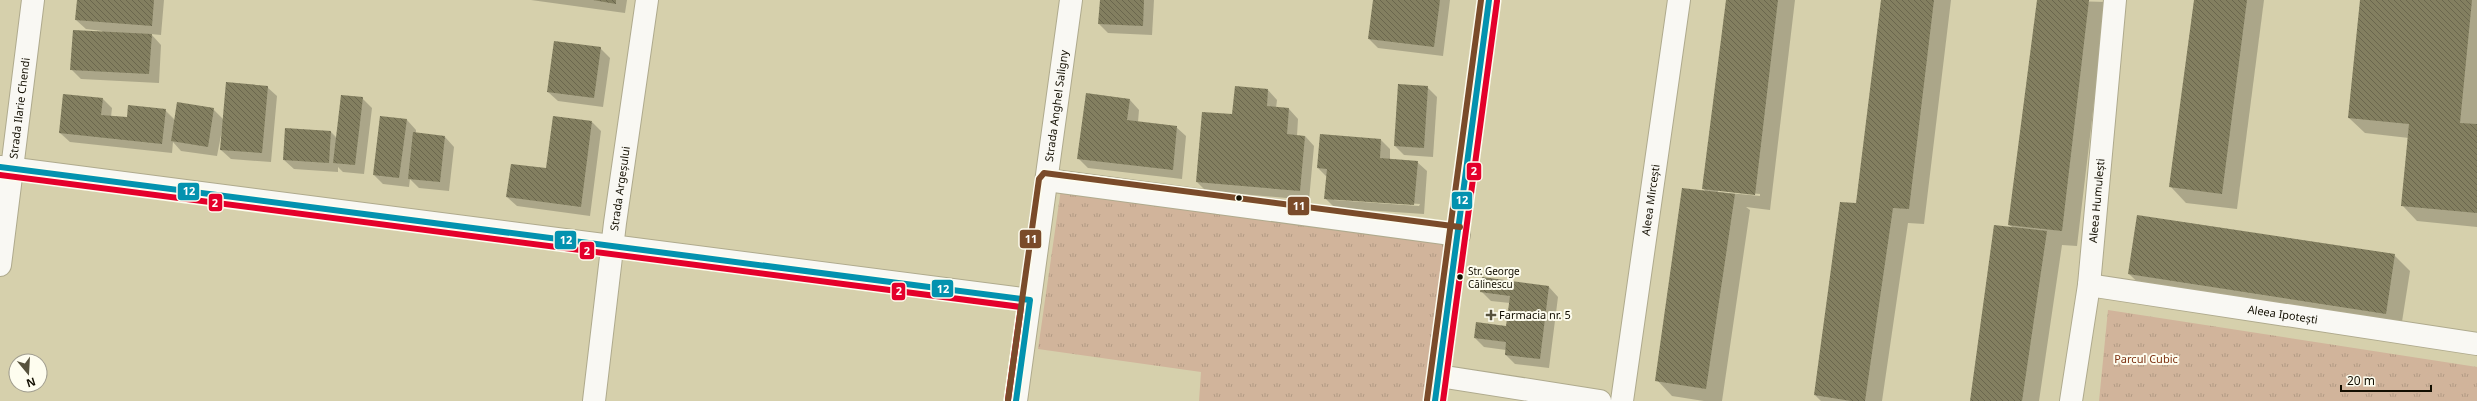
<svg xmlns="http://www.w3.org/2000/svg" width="2477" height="401" font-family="'Noto Sans',sans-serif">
<defs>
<pattern id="park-tufts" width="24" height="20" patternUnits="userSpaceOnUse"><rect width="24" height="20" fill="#d1b49b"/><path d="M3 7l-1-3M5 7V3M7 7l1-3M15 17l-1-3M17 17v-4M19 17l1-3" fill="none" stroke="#b29a84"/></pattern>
<pattern id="building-back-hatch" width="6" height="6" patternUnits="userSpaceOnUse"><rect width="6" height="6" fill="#837f60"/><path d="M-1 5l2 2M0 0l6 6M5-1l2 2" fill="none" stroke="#6a664d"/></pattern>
</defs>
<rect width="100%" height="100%" fill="#d6d0ac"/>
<g fill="url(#park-tufts)">
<path d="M1061,189L1446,243L1424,401H1199L1201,372L1038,349Z"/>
<path d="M2108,310L2477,367V401H2099Z"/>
</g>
<g fill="#0003" fill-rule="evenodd">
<path d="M78,0H164L161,35L151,34L161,45L159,83L81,79L71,69L102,33V31L86,29L76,20Z"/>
<path d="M531,0H627L625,13Z"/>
<path d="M1101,0H1154L1152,35L1108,33L1099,24Z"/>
<path d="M1374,0H1450L1443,56L1378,48L1369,39Z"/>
<path d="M1727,0H1795L1770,210L1746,207L1750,210L1722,401H1704L1672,396L1657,380L1706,192L1703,188ZM1718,190L1760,194V196L1718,192Z"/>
<path d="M1882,0H1951L1924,224L1908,223L1882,401H1821L1815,395L1857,204Z"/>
<path d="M2038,0L2106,2L2077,246L2062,245L2039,401H1971L2012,227L2009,225Z"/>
<path d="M2195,0H2264L2237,209L2186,203L2171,187Z"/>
<path d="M2361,0H2477V227L2417,221L2402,205L2409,138L2365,133L2349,118Z"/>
<path d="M600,48L610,58L603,107L558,101L548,92Z"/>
<path d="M267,87L277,96L271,162L231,159L221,150L223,125L217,156L181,151L173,142L172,153L70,142L60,133L103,99L112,108L111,117L128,118L165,110L175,120L213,109L224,120Z"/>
<path d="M1427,87L1437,97L1433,157L1404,155L1395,146Z"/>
<path d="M1268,90L1277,100L1276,108L1289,109L1298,119L1297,136H1305L1314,146L1309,200L1206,191L1197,182L1233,115Z"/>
<path d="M362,98L372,108L364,174L343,172L338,167V172L294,169L284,160L331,132L337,138Z"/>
<path d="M1130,100L1139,110L1138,122L1176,127L1186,136L1182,179L1088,168L1078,158Z"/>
<path d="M381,117L407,120L416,130V134L445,137L454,147L449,191L419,188L410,179L409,187L383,184L374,175Z"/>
<path d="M592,122L601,131L590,216L517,206L507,197L547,169Z"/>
<path d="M1381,140L1390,149V160L1417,162L1427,171L1424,214L1335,208L1325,198L1327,177L1318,168ZM1334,198L1420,204L1419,206L1334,200Z"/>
<path d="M2394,255L2410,271L2401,328L2145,289L2129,274Z"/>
<path d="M1483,279L1549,287L1558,297L1549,368L1515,364L1506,355V350L1484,347L1475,338L1507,327L1510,303L1491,301L1481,291Z"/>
</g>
<g fill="url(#building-back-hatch)">
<path d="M77,0H154L152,26L75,20Z"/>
<path d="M593,0H616V4Z"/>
<path d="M1100,0H1144L1143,26L1098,24Z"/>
<path d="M1373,0H1440L1434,47L1368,39Z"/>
<path d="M1726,0H1778L1755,195L1702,189Z"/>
<path d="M1881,0H1934L1909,209L1893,208L1865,401H1851L1814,395L1840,202L1856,203Z"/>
<path d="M2037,0H2089L2062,231L2008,225Z"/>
<path d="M2194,0H2247L2222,194L2169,187Z"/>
<path d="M2360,0H2472L2460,123L2477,124V213L2401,206L2409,124L2348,118Z"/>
<path d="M73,30L152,34L149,74L70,70Z"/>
<path d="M554,41L601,47L594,98L547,92Z"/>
<path d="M226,82L268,86L262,153L220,150Z"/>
<path d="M1398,84L1428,86L1424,148L1394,146Z"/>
<path d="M1235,86L1268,89L1267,106L1289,108L1287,134L1305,136L1300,191L1196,182L1202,112L1232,114Z"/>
<path d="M1086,93L1130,99L1127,120L1177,126L1173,170L1077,159Z"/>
<path d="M63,94L103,98L101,115L127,117L128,105L166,109L162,144L59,133Z"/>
<path d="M341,95L363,97L355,165L333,163Z"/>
<path d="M177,102L214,108L208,147L171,141Z"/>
<path d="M380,116L407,119L399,178L373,175Z"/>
<path d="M553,116L592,121L581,207L506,197L511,164L546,168Z"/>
<path d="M285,128L331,131L329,163L283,160Z"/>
<path d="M413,132L445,136L440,182L408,179Z"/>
<path d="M1320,134L1381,139L1380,158L1418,161L1414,205L1324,199L1327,169L1317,168Z"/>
<path d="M1682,188L1735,194L1706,389L1655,381Z"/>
<path d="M2137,215L2395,254L2386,314L2128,274Z"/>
<path d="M1994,225L2047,231L2022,401H1970Z"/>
<path d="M1482,277L1549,286L1540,359L1505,355L1506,342L1474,338L1476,322L1506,326L1510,296L1480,292Z"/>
</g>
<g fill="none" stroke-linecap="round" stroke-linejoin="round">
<g stroke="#afaa8d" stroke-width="24">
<g id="minor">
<path d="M0,167L1030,300"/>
<path d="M1047,180L1459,235"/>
<path id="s1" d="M0,265L33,0"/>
<path id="s2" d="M2089,285L2477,344"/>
<path d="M1439,376L1600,401"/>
<path id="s3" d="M594,401L615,223L647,0"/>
<path id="s4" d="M1016,401L1071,0"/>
<path d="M1435,401L1489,0"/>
<path id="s5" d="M1622,401L1679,0"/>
<path id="s6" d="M2071,401L2089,285L2115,0"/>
</g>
</g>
<use href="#minor" stroke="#f9f8f3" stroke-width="22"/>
<g stroke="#fefdef" stroke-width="9">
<g id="bus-1">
<path d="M0,167L1030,300L1016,401"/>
<path d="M1435,401L1489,0"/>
</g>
</g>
<g stroke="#fefdef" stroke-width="9">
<g id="bus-2">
<path d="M0,175L1021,307L1008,400"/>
<path d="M1443,401L1497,1"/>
</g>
</g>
<g stroke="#fefdef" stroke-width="9">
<g id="bus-3">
<path d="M1008,400L1039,179L1044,173L1460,227"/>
<path d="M1427,400L1481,0"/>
</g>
</g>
<use href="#bus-1" stroke="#0392af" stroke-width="6"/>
<use href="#bus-2" stroke="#e4002b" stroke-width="6"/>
<use href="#bus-3" stroke="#7a4b2a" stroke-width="6"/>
</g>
<g fill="#120e00" stroke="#fefdef" stroke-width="1.5">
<circle cx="1239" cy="198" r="3.5"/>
<circle cx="1460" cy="277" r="3.5"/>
</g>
<path fill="#57523c" stroke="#fefdef" stroke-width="1.5" d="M1489 309h4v4h4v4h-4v4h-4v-4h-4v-4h4z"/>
<g text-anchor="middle" stroke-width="4" stroke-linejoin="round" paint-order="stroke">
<g font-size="10" fill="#120e00" stroke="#fefdef" text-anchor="start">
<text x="1468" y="275">Str. George<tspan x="1468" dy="13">Călinescu</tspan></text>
</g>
<g font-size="11" fill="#120e00" stroke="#fefdef">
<text dy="4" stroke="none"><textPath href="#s4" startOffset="298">Strada Anghel Saligny</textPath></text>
<text dy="4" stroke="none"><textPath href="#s1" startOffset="158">Strada Ilarie Chendi</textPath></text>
<text dy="4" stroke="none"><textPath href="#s3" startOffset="214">Strada Argeșului</textPath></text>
<text dy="4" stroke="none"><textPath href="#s5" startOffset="203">Aleea Mircești</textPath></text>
<text dy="4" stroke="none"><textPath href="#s6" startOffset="202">Aleea Humulești</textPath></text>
<text dy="4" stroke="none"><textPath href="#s2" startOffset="196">Aleea Ipotești</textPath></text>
</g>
<g font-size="11" fill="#120e00" stroke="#fefdef" text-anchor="start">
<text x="1499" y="319">Farmacia nr. 5</text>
</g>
<g font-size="11" fill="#7c3010" stroke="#fefdef">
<text x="2146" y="363">Parcul Cubic</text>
</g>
</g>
<g stroke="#fefdef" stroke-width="1.5">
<rect x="1466" y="162" width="16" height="19" rx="4" fill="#e4002b"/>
<rect x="177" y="182" width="23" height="19" rx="4" fill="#0392af"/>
<rect x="1451" y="191" width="22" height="19" rx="4" fill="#0392af"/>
<rect x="208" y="193" width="15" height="19" rx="4" fill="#e4002b"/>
<rect x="1287" y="196" width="23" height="20" rx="4" fill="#7a4b2a"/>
<rect x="1019" y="229" width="23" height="20" rx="4" fill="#7a4b2a"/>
<rect x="554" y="230" width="23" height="20" rx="4" fill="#0392af"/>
<rect x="579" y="241" width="16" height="19" rx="4" fill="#e4002b"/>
<rect x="931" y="279" width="23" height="19" rx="4" fill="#0392af"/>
<rect x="891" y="282" width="15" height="19" rx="4" fill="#e4002b"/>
</g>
<g font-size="11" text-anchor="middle" font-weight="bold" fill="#fff">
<text x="1474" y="175">2</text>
<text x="189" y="195">12</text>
<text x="1462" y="204">12</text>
<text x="215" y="207">2</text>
<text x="1299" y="210">11</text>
<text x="1031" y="243">11</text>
<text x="566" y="244">12</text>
<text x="587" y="255">2</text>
<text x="943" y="293">12</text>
<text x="899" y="295">2</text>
</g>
<g transform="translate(28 373) rotate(162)"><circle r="19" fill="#fefdef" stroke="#a09d8f"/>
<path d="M0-3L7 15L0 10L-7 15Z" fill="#57523c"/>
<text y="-6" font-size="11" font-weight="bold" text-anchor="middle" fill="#120e00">N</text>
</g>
<path d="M2341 385v6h90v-6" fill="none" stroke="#120e00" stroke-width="2"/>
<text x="2347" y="385" font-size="12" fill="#120e00" stroke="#fefdef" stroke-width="3" paint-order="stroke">20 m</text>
</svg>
